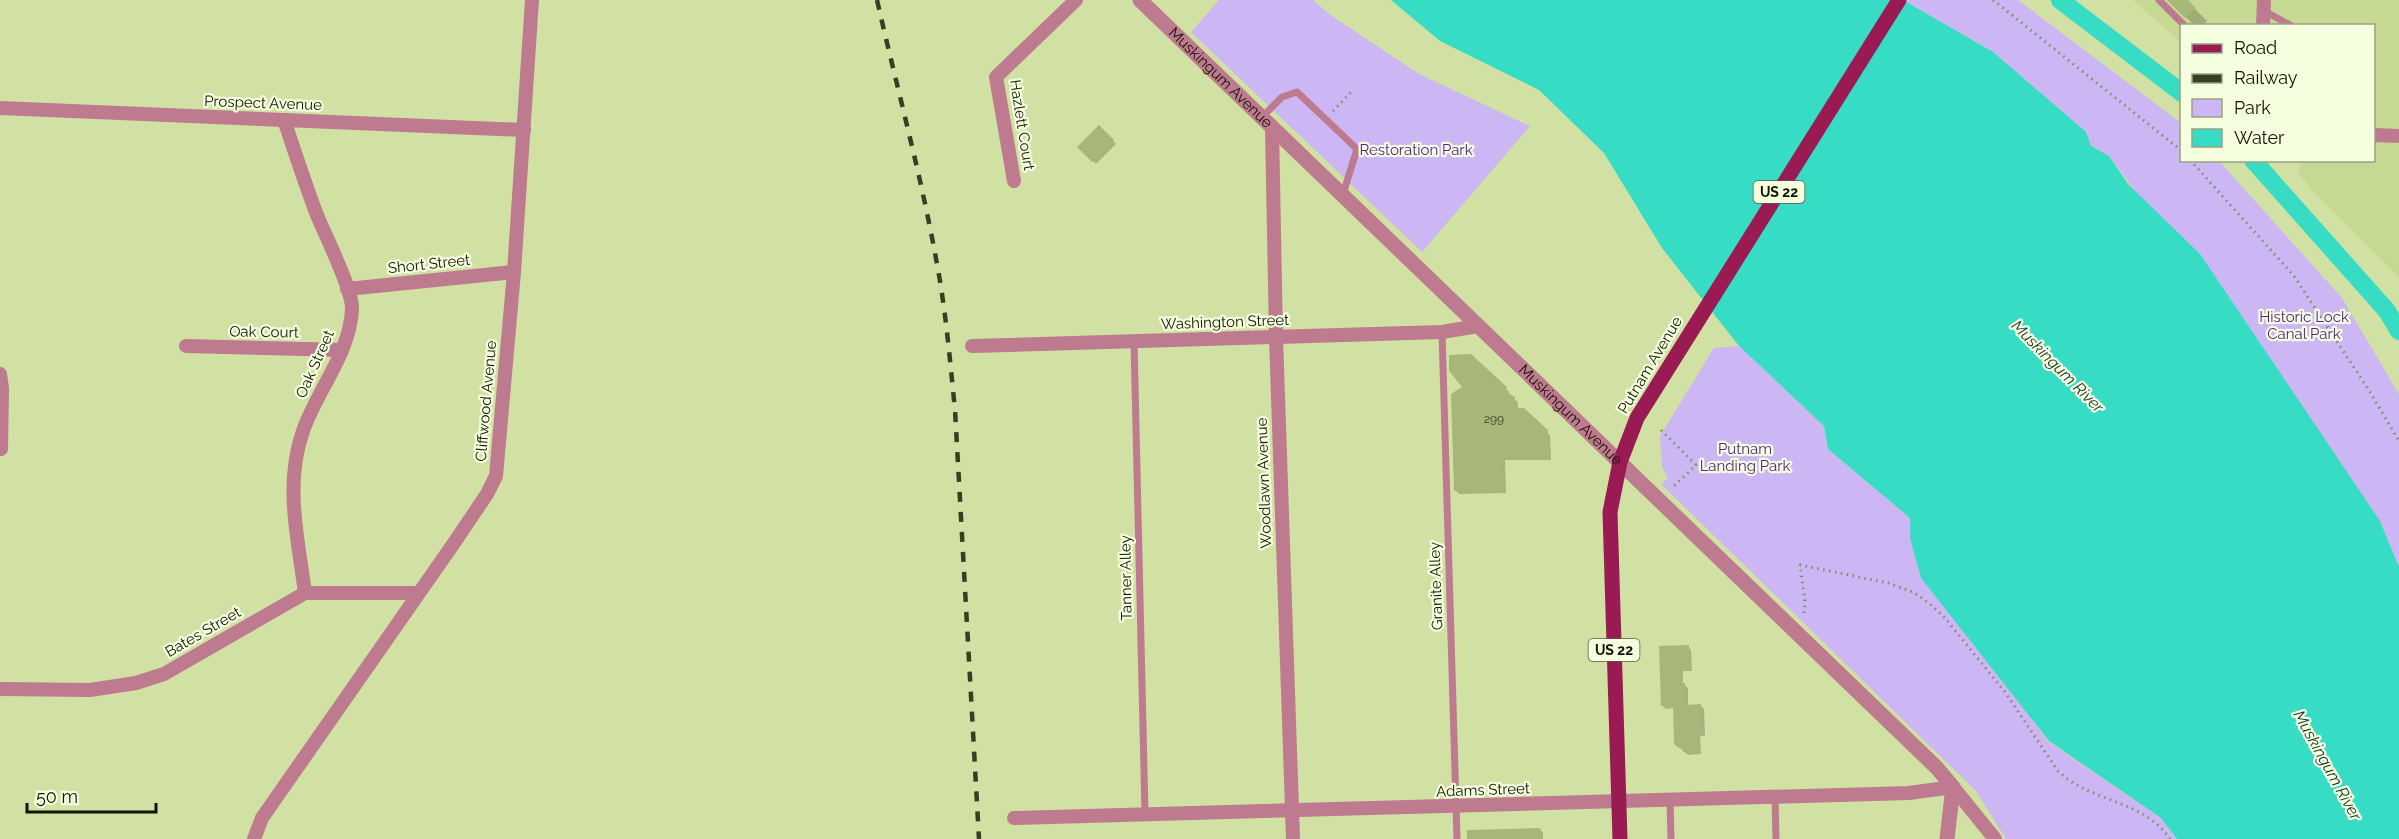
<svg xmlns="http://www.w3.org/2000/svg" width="2399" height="839" font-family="Raleway,sans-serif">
<rect width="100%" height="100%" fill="#d0e1a3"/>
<path fill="#c6d993" d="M2133,0H2399V277L2314,193L2298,172L2301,162L2299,161L2374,160V26H2182L2181,42Z"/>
<g fill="#ccb7f4">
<path d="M1219,0H1313L1329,14L1419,74L1530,126L1422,252L1191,32Z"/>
<path d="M1903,0H2018L2181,123L2182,160L2219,161L2342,298L2399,394V567L2380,521L2109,156L2091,146L2086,132L1993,52Z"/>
<path d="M1739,346L1824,426L1828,449L1910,518V538L2018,700L2048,741L2161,818L2177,839H2006L1976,791L1661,484L1668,478L1662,467L1660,436L1714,348Z"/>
</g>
<path fill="#36dcc4" d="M1391,0H1903L1993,52L2086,132L2091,146L2109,156L2128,184L2200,254L2380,521L2399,567V839H2177L2161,818L2049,741L1921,578L1910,538V518L1828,449L1824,426L1739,346L1662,248L1604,153L1539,90L1440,41Z"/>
<g fill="#0003">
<path d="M2169,0H2186L2207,21L2202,26H2195Z"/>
<path d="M1099,127L1116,144L1096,164L1080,147Z"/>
<path d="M1470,355L1509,392L1508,394L1518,402V410H1523L1550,435L1551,460H1505L1506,493L1459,494L1455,490L1464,387Z"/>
<path d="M1688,647L1691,650L1692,671H1683V684L1688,688V706H1701L1704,709L1705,736H1700L1701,754L1688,755L1678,746L1675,708L1666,709L1662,705Z"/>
<path d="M1540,829L1543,833V839H1469Z"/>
</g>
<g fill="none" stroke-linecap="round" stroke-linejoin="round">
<g stroke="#36dcc4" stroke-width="18">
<path d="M2060,0L2182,93"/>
<path d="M2253,160L2387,311L2399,331"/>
</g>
</g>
<g fill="#a7b77a">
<path d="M2167,0H2188L2196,8L2185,18Z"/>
<path d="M1099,125L1114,140L1092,162L1077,147Z"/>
<path d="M1471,354L1507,387L1505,391L1515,397V408H1524L1548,430V457H1502L1503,490L1454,491L1451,394L1462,387L1449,371V355Z"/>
<path d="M1689,645V668H1680V683H1685V705L1701,704L1702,733H1697L1698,752H1683V749L1677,747L1674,743L1673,706H1661L1659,646Z"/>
<path d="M1540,828L1541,839H1467V830Z"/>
</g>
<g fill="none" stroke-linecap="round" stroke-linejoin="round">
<g stroke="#828e61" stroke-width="3" stroke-dasharray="1.5 4.5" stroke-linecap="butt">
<path d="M1993,0L2182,151"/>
<path d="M1333,111L1352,91"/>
<path d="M2190,160L2294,276L2370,392L2399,441"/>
<path d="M1661,430L1696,465L1673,487"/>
<path d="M1804,613L1805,601L1800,565L1888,583L1913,592L1929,603L1945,618L2005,692L2058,771C2090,803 2142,798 2170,839"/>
</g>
<g stroke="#be7a8f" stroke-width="7">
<path d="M2159,0L2185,26"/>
<path d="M2264,11L2292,26"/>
<path d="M1262,117L1282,97L1297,92L1357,149L1343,194"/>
<path d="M1442,332L1457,839"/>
<path d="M1134,342L1145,813"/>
<path d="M1775,797L1776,839"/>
<path d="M1670,801L1671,839"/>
</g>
<g stroke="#be7a8f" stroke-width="14">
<path d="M2263,26L2264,0"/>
<path d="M0,108L524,130"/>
<path d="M284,120C295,152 305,184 317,215C325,235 353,290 352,309C350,354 317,390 303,431C284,485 298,538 305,593"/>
<path d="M1272,127L1276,337L1293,839"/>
<path d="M2374,135L2399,136"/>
<path d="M1014,181L996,77L1076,0"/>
<path d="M347,289L514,272"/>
<path d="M186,346L342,350"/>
<path d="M972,346L1442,332L1478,326"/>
<path d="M0,374L2,388L1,449"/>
<path d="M0,689L90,690L136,683L164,674L305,593H417"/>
<path d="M1014,818L1909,793L1953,787L1995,839"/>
<path d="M254,839L262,818L454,543L487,494L496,476L514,272L532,0"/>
</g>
<path stroke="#be7a8f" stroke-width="15" id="s1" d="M1140,0L1937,768L1953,787L1947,839"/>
<path stroke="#9a1b53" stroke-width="15" d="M1620,839L1610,512L1620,462L1637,418L1899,0"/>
<path stroke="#373e22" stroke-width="4.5" stroke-dasharray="10 10" stroke-linecap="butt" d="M877,0C897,88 921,175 937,264C946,312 950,361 955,410L979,839"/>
</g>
<g text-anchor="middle" stroke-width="4.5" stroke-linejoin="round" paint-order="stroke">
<g font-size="12" fill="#363e1f">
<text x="1494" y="423">299</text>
</g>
<g fill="#f5fedf" stroke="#555b44" stroke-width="1.5">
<rect x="1753.5" y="181" width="51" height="22" rx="4.5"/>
<rect x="1588.5" y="639" width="51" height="22" rx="4.5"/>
</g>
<g font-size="14" font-weight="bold" fill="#101501">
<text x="1779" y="197">US 22</text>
<text x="1614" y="655">US 22</text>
</g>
<g font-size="15" fill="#101501" stroke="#f5fedf">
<text dy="5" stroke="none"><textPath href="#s1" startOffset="112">Muskingum Avenue</textPath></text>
<text transform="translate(263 103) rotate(2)" y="5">Prospect Avenue</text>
<text transform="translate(1022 125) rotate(81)" y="5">Hazlett Court</text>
<text transform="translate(429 264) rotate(-6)" y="5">Short Street</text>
<text transform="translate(1225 322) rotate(-2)" y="5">Washington Street</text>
<text transform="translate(264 332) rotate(1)" y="5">Oak Court</text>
<text transform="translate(315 364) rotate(-66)" y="5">Oak Street</text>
<text transform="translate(1650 365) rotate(-59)" y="5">Putnam Avenue</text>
<text transform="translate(486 401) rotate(-85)" y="5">Cliffwood Avenue</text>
<text dy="5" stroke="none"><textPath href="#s1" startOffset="598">Muskingum Avenue</textPath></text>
<text transform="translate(1264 483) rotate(-92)" y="5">Woodlawn Avenue</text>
<text transform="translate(1126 578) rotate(-91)" y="5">Tanner Alley</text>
<text transform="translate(1436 586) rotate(-92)" y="5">Granite Alley</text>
<text transform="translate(203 632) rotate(-30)" y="5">Bates Street</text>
<text transform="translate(1483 790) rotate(-2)" y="5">Adams Street</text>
</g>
<g font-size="15" fill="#56238e" stroke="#f5fedf">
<text x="1416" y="155">Restoration Park</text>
<text x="2304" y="322">Historic Lock<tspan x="2304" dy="17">Canal Park</tspan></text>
<text x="1745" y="454">Putnam<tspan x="1745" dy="17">Landing Park</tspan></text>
</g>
<g font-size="16" font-style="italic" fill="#17312c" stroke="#f5fedf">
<text transform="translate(2058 366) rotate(45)" y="6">Muskingum River</text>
<text transform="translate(2328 765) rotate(61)" y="6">Muskingum River</text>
</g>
</g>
<rect x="2180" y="24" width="195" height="138" fill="#f5fedf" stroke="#99a186" stroke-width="1.5"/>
<rect x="2192" y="44" width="30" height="9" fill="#9a1b53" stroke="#99a186" stroke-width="1.5"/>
<text x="2234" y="54" font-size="18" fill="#101501">Road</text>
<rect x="2192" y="74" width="30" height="9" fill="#373e22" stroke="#99a186" stroke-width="1.5"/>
<text x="2234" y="84" font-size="18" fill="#101501">Railway</text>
<rect x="2192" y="99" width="30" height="18" fill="#ccb7f4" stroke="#99a186" stroke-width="1.5"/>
<text x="2234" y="114" font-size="18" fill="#101501">Park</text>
<rect x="2192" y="129" width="30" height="18" fill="#36dcc4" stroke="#99a186" stroke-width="1.5"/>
<text x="2234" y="144" font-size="18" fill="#101501">Water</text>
<path d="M27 803v9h129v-9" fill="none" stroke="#101501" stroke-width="3"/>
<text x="36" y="803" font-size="18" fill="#101501" stroke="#f5fedf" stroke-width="4.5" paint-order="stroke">50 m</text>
</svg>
